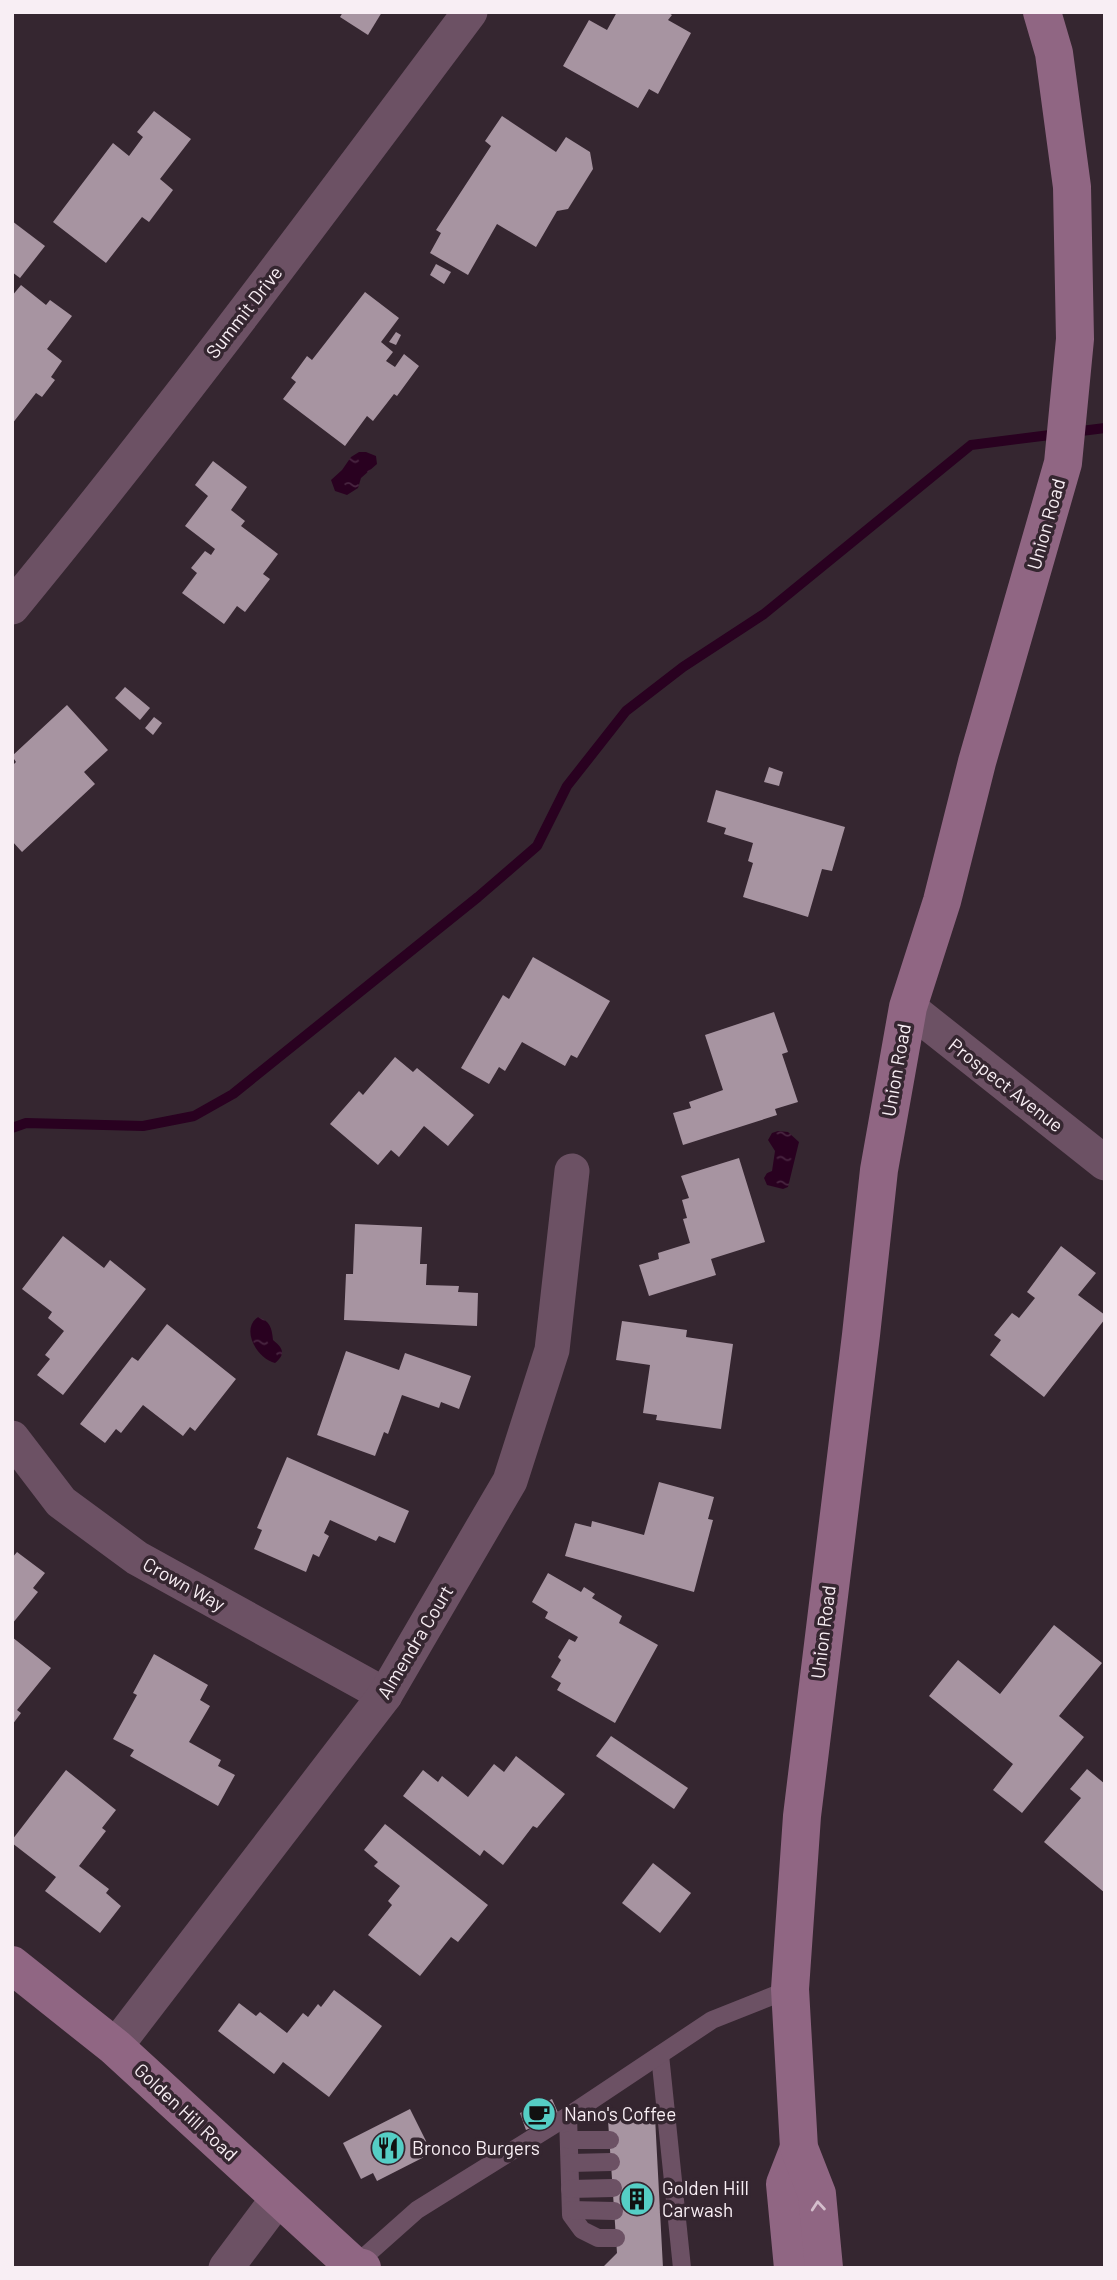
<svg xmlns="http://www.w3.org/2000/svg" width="1117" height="2280" font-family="Barlow,sans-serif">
<defs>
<pattern id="water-ripples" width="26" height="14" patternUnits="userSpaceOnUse" patternTransform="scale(1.75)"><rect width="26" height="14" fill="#290120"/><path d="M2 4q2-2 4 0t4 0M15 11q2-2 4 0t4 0" fill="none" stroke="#492641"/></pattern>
</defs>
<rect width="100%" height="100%" fill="#352630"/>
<g fill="url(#water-ripples)">
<path d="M359,452H366L376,456L377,464L361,478L358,488L347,495L335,491L331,480L342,470L351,457Z"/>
<path d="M778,1131L788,1132L799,1142L788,1187L783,1189L767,1185L764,1178L767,1173L772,1171L775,1151L768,1140L772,1133Z"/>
<path d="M258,1317C270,1321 272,1328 273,1340C283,1348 286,1354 275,1363C257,1359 240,1329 258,1317Z"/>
</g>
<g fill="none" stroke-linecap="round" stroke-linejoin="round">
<g stroke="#290120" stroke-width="10">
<path d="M1073,432L1105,428"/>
<path d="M12,1128L26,1123L143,1126L194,1116L233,1094L478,897L537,846L567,786L626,711L683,667L764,614L971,445L1058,434"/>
</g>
</g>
<g fill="#a794a1">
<path d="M343,12H382L368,35L340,17Z"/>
<path d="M617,12H667L672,15L668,20L691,33L658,94L649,89L638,108L563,66L589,20L607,30Z"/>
<path d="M154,111L191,139L160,179L173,190L149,222L142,217L106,263L53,222L113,143L129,156L143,137L137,132Z"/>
<path d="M502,116L556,152L566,137L590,152L593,169L568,209L557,211L536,247L497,224L468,275L430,253L441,233L436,230L491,146L485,141Z"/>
<path d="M12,221L45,246L20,278L12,272Z"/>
<path d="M436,264L451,272L444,284L430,275Z"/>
<path d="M21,285L46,305L50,300L72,316L47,349L62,361L51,377L55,380L42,397L36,393L12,424V296Z"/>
<path d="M365,292L399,318L381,342L393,352L386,361L395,367L404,354L419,366L397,396L394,394L373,421L367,416L345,446L283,399L296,382L291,378L307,356L312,360Z"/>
<path d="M396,332L401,335L396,345L389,342Z"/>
<path d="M213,461L247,487L231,510L245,521L241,526L278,554L263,574L270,579L245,612L237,606L224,624L182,593L197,573L191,568L205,551L211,555L215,549L185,526L208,496L195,485Z"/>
<path d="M125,687L150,708L140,720L115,698Z"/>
<path d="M67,705L108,750L84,772L95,784L22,852L12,841V766L16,762L12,756Z"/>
<path d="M154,717L162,723L153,735L145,728Z"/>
<path d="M769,767L783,772L779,786L764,782Z"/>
<path d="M716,790L845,827L832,871L822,869L808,917L743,897L753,863L748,861L753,843L724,834L726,828L707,822Z"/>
<path d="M533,957L610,1001L577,1058L571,1055L565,1066L522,1042L505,1071L499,1067L489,1084L461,1068L503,995L509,999Z"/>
<path d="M774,1012L788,1052L782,1054L798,1102L775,1109L777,1115L683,1145L673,1113L691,1108L689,1102L723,1090L705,1035Z"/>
<path d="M395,1057L413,1072L417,1068L474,1115L448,1146L424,1126L399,1157L391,1150L378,1165L330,1124L359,1091L363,1095Z"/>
<path d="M739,1158L765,1242L711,1259L716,1275L649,1296L639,1265L659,1259L658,1253L690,1243L683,1219L687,1218L682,1200L689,1198L681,1176Z"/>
<path d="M355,1224L422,1227L420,1264H427L426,1285L459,1286L458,1292L478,1293L477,1326L344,1320L346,1274H353Z"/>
<path d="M63,1236L104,1268L110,1260L146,1289L63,1395L37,1375L50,1359L45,1355L64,1331L48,1318L52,1312L22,1289Z"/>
<path d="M1061,1246L1096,1273L1078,1295L1105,1315V1319L1044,1397L990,1355L1001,1340L994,1335L1012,1313L1019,1318L1035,1298L1027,1292Z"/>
<path d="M622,1321L687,1330L686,1337L733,1344L721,1429L656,1420L657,1415L643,1413L650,1365L616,1360Z"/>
<path d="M167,1324L236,1379L195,1431L190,1427L183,1436L143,1405L121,1433L116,1429L105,1443L80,1424L132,1357L138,1361Z"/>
<path d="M346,1351L399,1370L405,1353L471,1376L459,1409L441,1402L439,1408L402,1395L388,1434L384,1432L375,1456L317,1435Z"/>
<path d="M287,1457L409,1511L395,1543L379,1536L376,1541L330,1520L324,1533L329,1536L319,1557L313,1554L306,1572L254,1549L262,1530L257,1528Z"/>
<path d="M659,1482L714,1497L708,1519L713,1520L694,1592L565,1556L575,1523L591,1527L592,1521L644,1535Z"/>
<path d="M17,1552L45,1573L33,1588L38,1592L12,1624V1558Z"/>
<path d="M548,1573L581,1592L584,1587L595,1594L592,1598L622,1616L619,1623L658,1645L615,1723L557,1690L561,1683L551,1677L561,1660L558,1657L569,1639L575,1642L578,1637L545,1618L548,1612L532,1602Z"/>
<path d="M1054,1625L1102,1663L1059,1716L1084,1737L1022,1813L993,1790L1013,1764L929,1696L958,1660L1000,1694Z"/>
<path d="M12,1637L51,1668L17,1710L21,1713L12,1725Z"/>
<path d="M154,1654L208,1685L200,1700L210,1706L189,1742L221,1760L218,1766L235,1775L218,1806L130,1756L134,1750L113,1739L137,1695L133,1693Z"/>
<path d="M611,1736L688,1788L674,1809L596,1756Z"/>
<path d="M516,1756L565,1794L537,1828L533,1826L503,1865L484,1850L480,1856L403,1796L423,1770L438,1782L442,1776L468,1797L494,1764L504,1772Z"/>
<path d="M1087,1769L1105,1784V1893L1044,1842L1081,1798L1070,1789Z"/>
<path d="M66,1770L116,1810L102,1828L106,1831L79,1866L109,1889L106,1893L121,1906L100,1933L45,1891L56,1877L12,1843V1840Z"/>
<path d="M385,1824L488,1905L458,1942L451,1937L420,1976L368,1935L392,1905L388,1901L400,1886L374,1866L378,1862L364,1850Z"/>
<path d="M653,1863L691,1893L660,1933L622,1903Z"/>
<path d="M334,1990L382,2026L329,2097L283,2062L274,2074L218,2031L239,2003L256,2016L260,2012L287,2033L303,2013L308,2017L318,2004L321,2007Z"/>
<path d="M552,2099L559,2115L526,2130L520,2113Z"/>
<path d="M410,2109L432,2153L377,2181L373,2173L361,2179L343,2143Z"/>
<path d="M655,2117L663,2268H602L617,2253L608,2120Z"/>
</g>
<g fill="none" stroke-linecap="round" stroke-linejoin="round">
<g stroke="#6c5164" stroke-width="18">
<path d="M660,2055L682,2268"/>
<path d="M568,2116L571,2215L582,2230L598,2238H616"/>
<path d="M569,2140H610"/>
<path d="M570,2163L611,2162"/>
<path d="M570,2189L613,2188"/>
<path d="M571,2210L614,2211"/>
<path d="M354,2266L417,2210L568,2116L712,2020L790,1989"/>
</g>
<g stroke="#6c5164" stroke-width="35">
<path d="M12,607C171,414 320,212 470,12"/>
<path d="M908,1007L1105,1163"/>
<path d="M12,1438L61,1502L137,1558L385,1695"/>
<path d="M115,2047L385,1695L510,1481L552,1350L572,1171"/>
<path d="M226,2268L279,2197"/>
</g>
<g stroke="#906683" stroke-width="38">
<path d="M12,1965L115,2047L354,2266L362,2268"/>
<path d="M793,2268L785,2184L799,2148"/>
<path d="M824,2268L817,2194L799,2148L790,1989L802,1816L861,1335L879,1170L908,1007L942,901L977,762L1063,463L1075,339L1072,187L1054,53L1042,12"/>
</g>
</g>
<defs><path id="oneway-chevron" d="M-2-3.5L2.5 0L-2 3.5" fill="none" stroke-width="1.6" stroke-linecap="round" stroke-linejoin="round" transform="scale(1.75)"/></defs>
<use stroke="#d4becc" href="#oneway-chevron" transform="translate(818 2206) rotate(-95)"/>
<defs>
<g id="cafe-disc" transform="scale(1.75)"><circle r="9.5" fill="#55cec5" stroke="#352630"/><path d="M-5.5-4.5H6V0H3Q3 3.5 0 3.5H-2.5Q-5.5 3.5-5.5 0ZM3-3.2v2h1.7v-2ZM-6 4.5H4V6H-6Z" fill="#111"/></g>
<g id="restaurant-disc" transform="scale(1.75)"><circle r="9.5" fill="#55cec5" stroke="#352630"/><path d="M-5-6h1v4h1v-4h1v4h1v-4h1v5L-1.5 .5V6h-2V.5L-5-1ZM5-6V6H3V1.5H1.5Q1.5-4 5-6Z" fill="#111"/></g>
<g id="building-disc" transform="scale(1.75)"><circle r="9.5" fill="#55cec5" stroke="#352630"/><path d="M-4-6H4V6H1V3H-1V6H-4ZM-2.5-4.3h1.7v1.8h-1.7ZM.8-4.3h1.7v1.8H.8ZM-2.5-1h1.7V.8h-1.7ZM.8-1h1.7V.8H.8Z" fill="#111"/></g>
</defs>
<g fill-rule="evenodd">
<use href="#cafe-disc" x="539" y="2114"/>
<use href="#restaurant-disc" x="388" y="2148"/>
<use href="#building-disc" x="637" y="2199"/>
</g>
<g text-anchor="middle" stroke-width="7" stroke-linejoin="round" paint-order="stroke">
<g font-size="19" fill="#f8eef4" stroke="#352630">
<text transform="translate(244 312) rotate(-52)" y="7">Summit Drive</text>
<text transform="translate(1046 524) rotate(-74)" y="7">Union Road</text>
<text transform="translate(896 1070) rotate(-80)" y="7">Union Road</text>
<text transform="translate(1006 1085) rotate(38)" y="7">Prospect Avenue</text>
<text transform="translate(184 1584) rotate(29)" y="7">Crown Way</text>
<text transform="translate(823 1632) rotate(-83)" y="7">Union Road</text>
<text transform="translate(415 1642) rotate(-59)" y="7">Almendra Court</text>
<text transform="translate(186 2112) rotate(43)" y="7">Golden Hill Road</text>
</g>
<g font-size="19" fill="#f8eef4" stroke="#352630" text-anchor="start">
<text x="564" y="2121">Nano's Coffee</text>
<text x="412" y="2155">Bronco Burgers</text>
<text x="662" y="2195">Golden Hill<tspan x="662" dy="22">Carwash</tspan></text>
</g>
</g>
<rect width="1117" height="2280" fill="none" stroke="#f8eef4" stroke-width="28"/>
</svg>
